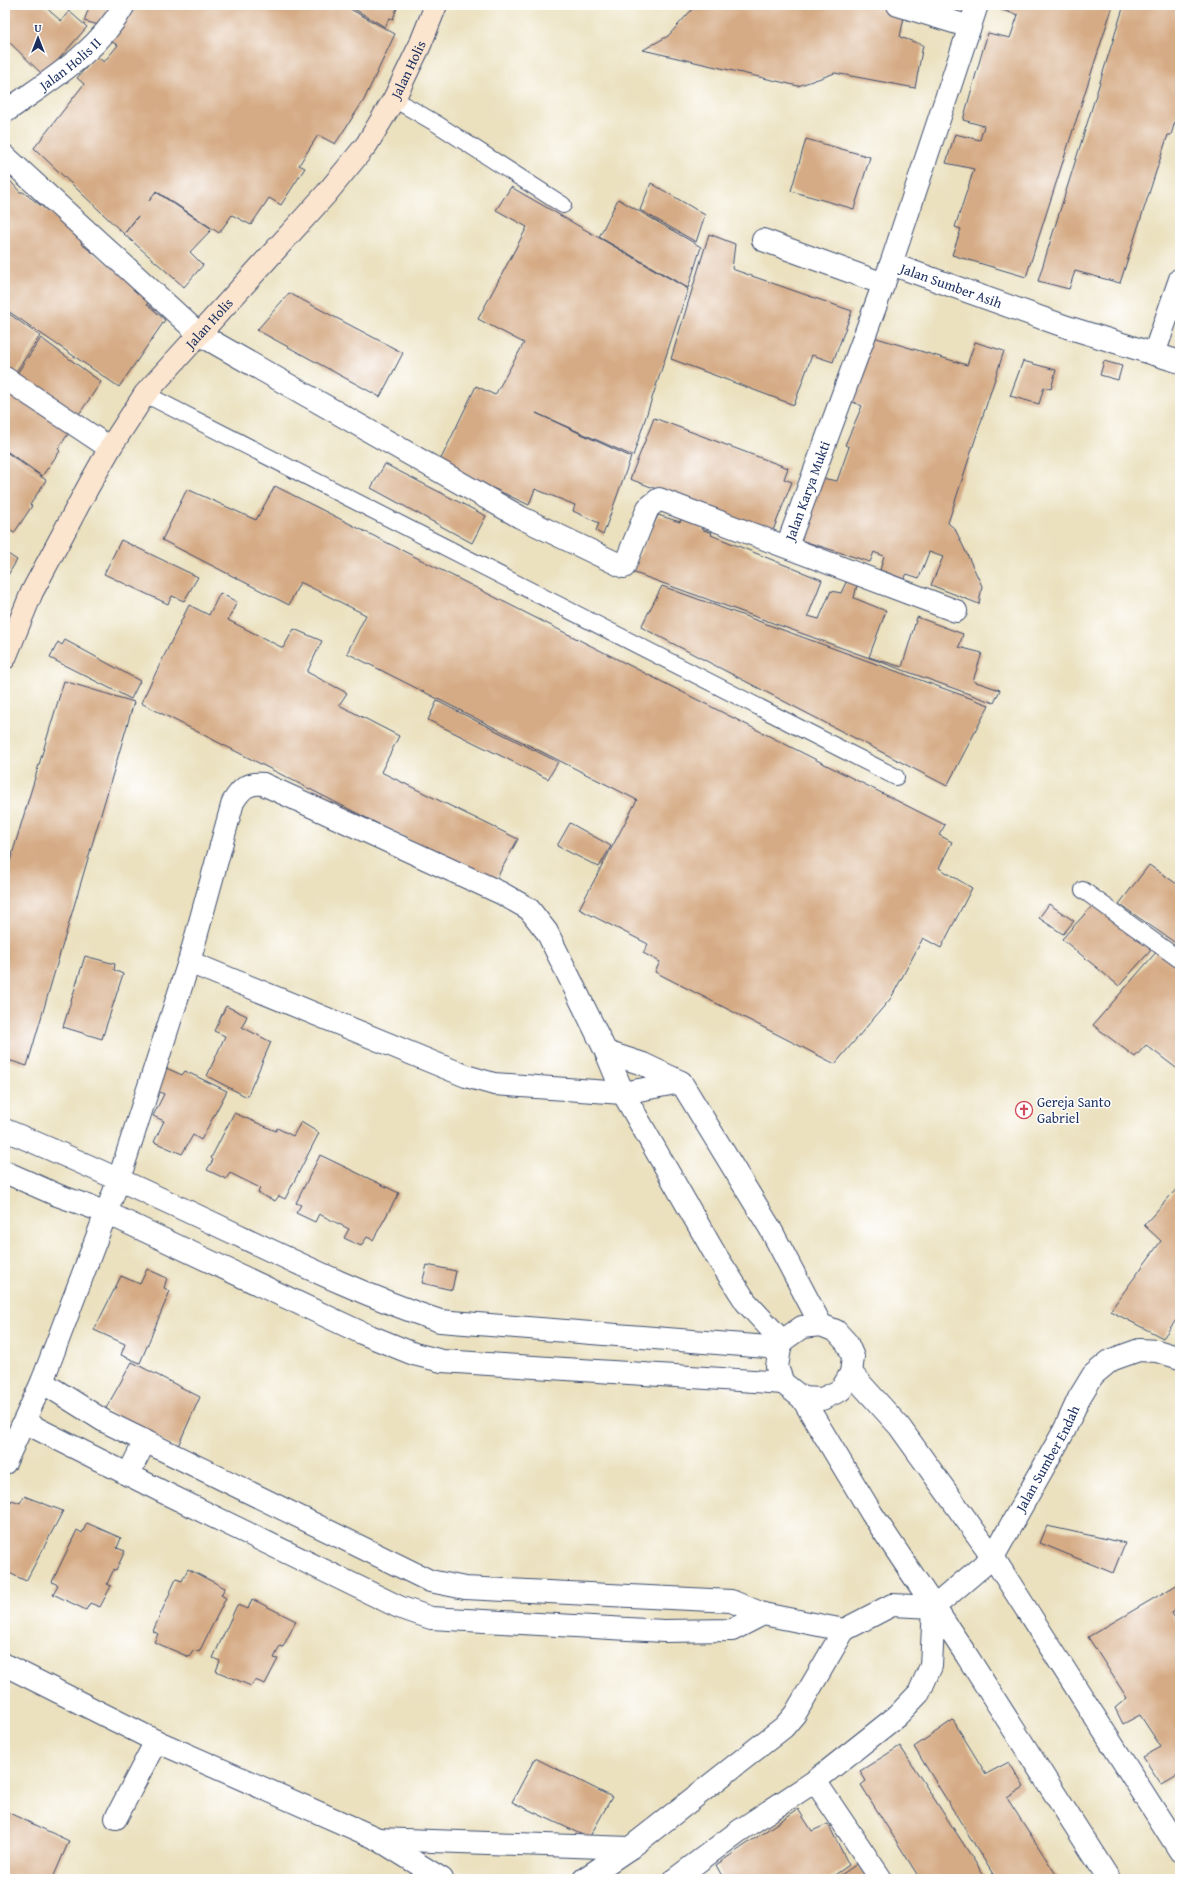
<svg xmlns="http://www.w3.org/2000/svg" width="1185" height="1884" font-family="'Gentium Book Plus',serif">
<rect width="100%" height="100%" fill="#fff"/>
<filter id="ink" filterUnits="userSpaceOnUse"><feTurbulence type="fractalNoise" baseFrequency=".025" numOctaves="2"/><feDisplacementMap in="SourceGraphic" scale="8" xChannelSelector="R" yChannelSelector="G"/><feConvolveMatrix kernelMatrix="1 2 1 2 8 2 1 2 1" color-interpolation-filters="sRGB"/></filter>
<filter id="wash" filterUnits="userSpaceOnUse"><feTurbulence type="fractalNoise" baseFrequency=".012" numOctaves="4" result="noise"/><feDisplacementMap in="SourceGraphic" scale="16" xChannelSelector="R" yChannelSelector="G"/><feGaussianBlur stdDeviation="0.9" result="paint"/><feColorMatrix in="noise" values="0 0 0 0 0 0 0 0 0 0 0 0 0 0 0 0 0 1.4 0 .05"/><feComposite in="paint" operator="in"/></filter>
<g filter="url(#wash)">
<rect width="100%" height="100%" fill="#ebe1bf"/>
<g id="blocks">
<g fill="#d5ab85">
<path d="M5,5H43L61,21L69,11L87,27L44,76L7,40L5,43Z"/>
<path d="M90,5H113L106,27L84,21Z"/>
<path d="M133,5H343L395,34L364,100L335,144L318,135L299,165L305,168L281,205L269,198L251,225L232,215L219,233L156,191L149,201L156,192L212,229L190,252L203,265L184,287L124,234L138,216L124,234L34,148L84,84L77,78L96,56L104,62L118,45L110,41Z"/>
<path d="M347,5H398L393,19L389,18L385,27Z"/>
<path d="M696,5H882L905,12L900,37L923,45L915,88L835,73L798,86L643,50L668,36Z"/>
<path d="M996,5H1113L1026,277L952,255L961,229L955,227L974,169L946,163L955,134L980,140L984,126L963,120L983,49L988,33L1010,38L1018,15L995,8Z"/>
<path d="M1124,5H1180V104L1171,135H1168L1164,147L1120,283L1075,271L1069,289L1038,281Z"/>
<path d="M806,139L870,157L854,209L791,191Z"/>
<path d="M5,175L20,192H23L84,238L81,244L129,279L151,299L147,304L165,320L119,387L5,309Z"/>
<path d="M651,183L705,215L696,242L640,210Z"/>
<path d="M511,187L688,289L633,456L536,413L631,457L603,535L596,531L599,523L573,511L575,505L535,489L529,505L439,463L476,386L495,395L524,343L478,319L527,227L496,210Z"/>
<path d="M618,199L701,247L688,288L599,237Z"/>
<path d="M709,234L735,244L732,269L852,311L833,362L812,355L794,405L671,359Z"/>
<path d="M289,293L403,353L380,397L257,330Z"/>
<path d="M5,311L40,336L12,378L5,374Z"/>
<path d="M870,336L967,365L975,342L1004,351L948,523L955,529L982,586L979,604L931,585L943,557L929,552L919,578L907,574L904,579L880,570L884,556L876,553L874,552L870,562L794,538L816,477L837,481L849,447L845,445L862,406L846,399Z"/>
<path d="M41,338L101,382L75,420L14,378Z"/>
<path d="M1023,361L1056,370L1051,389L1044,387L1039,404L1010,396Z"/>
<path d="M1104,361L1122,366L1118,380L1100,375Z"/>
<path d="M5,381L72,428L58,449L60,451L42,476L5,450Z"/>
<path d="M654,418L788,468L784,479L792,482L772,533L630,479Z"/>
<path d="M5,451L46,480L30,505L32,506L14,533L5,527Z"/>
<path d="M385,464L486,516L472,543L371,488Z"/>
<path d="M275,486L945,825L939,835L952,842L939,868L972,888L941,948L923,938L891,998L835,1064L655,972L660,962L643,953L648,944L579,909L637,800L347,653L366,615L300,582L289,605L162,540L187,489L256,520Z"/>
<path d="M658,515L680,522L682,518L703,526L701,529L712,533L711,535L822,580L808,616L819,619L831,591L841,593L848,578L858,581L854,598L886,611L869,657L902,667L917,617L963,634L959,647L982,653L973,681L1000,690L994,703L632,572Z"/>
<path d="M121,540L198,577L184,601L172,596L168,604L104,574Z"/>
<path d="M5,552L17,560L5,580Z"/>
<path d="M662,586L989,705L947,786L641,627Z"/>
<path d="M220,593L237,602L228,620L283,648L294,629L322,641L307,672L347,693L339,705L399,736L381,772L518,839L494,883L141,703L189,605L209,615Z"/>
<path d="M65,640L140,681L131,699L50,658L58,642L62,645Z"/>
<path d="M64,681L134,702L27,1066L5,1059V878Z"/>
<path d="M437,701L558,762L548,779L428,720Z"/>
<path d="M570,823L611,846L599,867L557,846Z"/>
<path d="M1149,865L1180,886V946L1119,904Z"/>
<path d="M1049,904L1074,921L1063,934L1039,918Z"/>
<path d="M1093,905L1152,949L1119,986L1062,939Z"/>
<path d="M1158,950L1180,966V1071L1146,1045L1135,1057L1093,1025Z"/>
<path d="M85,956L115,964L114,970L123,974L102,1039L63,1027Z"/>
<path d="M226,1006L247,1016L242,1027L271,1042L247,1097L207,1076L225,1036L214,1031Z"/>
<path d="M166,1068L182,1075L185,1071L227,1091L201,1140L193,1135L182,1154L154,1142L164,1121L153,1116L164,1094L155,1090Z"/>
<path d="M234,1113L276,1131L277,1128L293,1136L301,1122L319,1133L285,1199L279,1196L275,1201L258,1193L260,1188L230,1173L226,1179L207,1170L213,1160L211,1158Z"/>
<path d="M320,1155L399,1193L373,1240L367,1237L361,1246L344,1238L349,1229L319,1214L315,1222L296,1213L301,1205L296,1203Z"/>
<path d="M1180,1185V1323L1176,1320L1163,1338L1110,1311L1161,1241L1144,1225Z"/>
<path d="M427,1265L456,1271L452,1290L422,1283Z"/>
<path d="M147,1269L167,1278L164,1288L170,1291L140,1363L121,1355L125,1344L94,1330L121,1276L140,1284Z"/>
<path d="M132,1362L200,1397L177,1448L105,1410Z"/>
<path d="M24,1496L63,1511L26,1581L5,1571V1516L12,1500L20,1503Z"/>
<path d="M87,1523L121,1538L117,1548L125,1551L116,1570L114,1569L107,1584L111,1586L100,1607L90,1603L86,1610L53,1594L58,1585L52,1582L77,1530L82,1533Z"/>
<path d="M1047,1526L1125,1543L1113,1573L1040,1543Z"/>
<path d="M188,1569L225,1588L221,1595L226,1598L199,1652L194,1650L189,1657L154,1642L158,1634L153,1631L176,1579L182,1581Z"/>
<path d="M1180,1583V1607L1171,1613L1180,1629V1777L1179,1775L1162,1785L1143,1757L1161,1747L1140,1715L1123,1724L1115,1708L1127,1698L1088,1637Z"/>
<path d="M252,1599L296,1621L283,1647L280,1646L274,1658L278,1659L265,1684L255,1680L251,1686L216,1671L220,1661L213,1658L237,1605L248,1609Z"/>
<path d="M953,1720L986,1774L1009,1762L1024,1787L1007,1798L1059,1879H996L914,1747Z"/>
<path d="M900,1746L970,1854L986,1879H920L861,1785L866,1781L860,1771Z"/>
<path d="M535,1758L612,1797L589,1838L512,1802Z"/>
<path d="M798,1809L812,1831L828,1824L849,1865L829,1879H717L722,1876L716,1865Z"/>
<path d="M5,1811L69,1841L53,1878L5,1879Z"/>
<path d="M857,1864L867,1879H835Z"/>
</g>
</g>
</g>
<g filter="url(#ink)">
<use href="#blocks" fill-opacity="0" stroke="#3a4a6d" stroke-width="1"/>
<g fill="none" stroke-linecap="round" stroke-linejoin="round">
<g stroke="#3a4a6d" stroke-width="18">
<g id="lane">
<path d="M394,99L437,124L563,205"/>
<path d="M145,394L896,777"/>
<path d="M1083,890L1180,960"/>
</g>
</g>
<g stroke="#3a4a6d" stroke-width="24">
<g id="street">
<path d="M898,5L970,27"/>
<path id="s1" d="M5,112C48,81 98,53 124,5"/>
<path d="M5,156L199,334L520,517L624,567L648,508L659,499L956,611"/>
<path d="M763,240L884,284"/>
<path id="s2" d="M891,264L1067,327L1180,362"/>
<path d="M1154,354L1180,279"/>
<path d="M5,378L110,448"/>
<path id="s3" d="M787,546L891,264L977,5"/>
<path d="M189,962L466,1076L494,1084L623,1093L681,1082"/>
<path d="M606,1052L643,1064L681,1082L770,1228L821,1325"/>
<path d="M5,1130C78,1160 149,1193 221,1227C293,1261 364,1296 440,1321L780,1348"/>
<path d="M5,1172L57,1195L105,1212L362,1333L414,1354L442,1361L783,1383"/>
<path d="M821,1325L836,1331L847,1343L853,1357L851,1373L841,1390L822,1399L802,1398L783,1383L777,1367L780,1348L782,1341L802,1327Z"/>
<path d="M851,1373L899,1426L993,1557L1180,1851"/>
<path d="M42,1382L104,1421L430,1581L465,1588L731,1601L763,1614L844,1630L892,1605L934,1607"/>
<path d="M802,1398L872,1514L967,1656L1109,1879"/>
<path d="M24,1422L163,1492L399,1607L431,1618L664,1631L732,1630L763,1614"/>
<path d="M5,1463L42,1382L119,1179L189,962L233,802C241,789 248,782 263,784L501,893L529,909L547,932L606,1052L623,1093L715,1254L746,1302L782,1341"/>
<path d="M128,1475L145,1441"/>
<path id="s4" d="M934,1607L993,1557L1064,1431L1079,1398L1093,1375L1111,1360L1139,1350L1157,1351L1180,1358"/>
<path d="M5,1665L156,1741L376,1838L442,1879"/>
<path d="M815,1781L881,1879"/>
<path d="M116,1818L156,1741"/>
<path d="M377,1839L630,1848"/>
<path d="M584,1879L630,1848L784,1727L795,1714L844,1630"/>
<path d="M675,1879L739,1831L815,1781L897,1716L919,1693L931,1666L934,1607"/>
</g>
</g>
<g stroke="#3a4a6d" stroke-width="24">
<g id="secondary">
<path id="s5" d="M5,658L32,592L88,487L110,448L145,394L326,194L367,144L394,99L420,45L436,5"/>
</g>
</g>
<use href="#lane" stroke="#fff" stroke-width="16"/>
<use href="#street" stroke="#fff" stroke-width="22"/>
<use href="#secondary" stroke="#fce5cf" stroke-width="22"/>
</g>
</g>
<defs>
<g id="church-ring" transform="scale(0.9)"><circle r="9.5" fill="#fff" stroke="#d1495b" stroke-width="1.5"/><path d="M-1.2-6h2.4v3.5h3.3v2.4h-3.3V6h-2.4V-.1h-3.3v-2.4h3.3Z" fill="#d1495b"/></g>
</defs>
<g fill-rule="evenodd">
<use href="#church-ring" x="1024" y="1110"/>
</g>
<g text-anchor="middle" stroke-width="3" stroke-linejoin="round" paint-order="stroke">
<g font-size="14" fill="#1b2f5e" stroke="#fff">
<text dy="5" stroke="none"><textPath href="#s1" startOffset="81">Jalan Holis II</textPath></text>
<text dy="5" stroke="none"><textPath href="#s5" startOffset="719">Jalan Holis</textPath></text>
<text dy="5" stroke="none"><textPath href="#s2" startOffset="64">Jalan Sumber Asih</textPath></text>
<text dy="5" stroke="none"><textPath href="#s5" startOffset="395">Jalan Holis</textPath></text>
<text dy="5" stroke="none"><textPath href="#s3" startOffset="59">Jalan Karya Mukti</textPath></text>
<text dy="5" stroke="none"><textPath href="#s4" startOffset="190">Jalan Sumber Endah</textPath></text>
</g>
<g font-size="14" fill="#1b2f5e" stroke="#fff" text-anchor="start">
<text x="1037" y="1107">Gereja Santo<tspan x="1037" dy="16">Gabriel</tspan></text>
</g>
</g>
<rect width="1185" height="1884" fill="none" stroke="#fff" stroke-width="20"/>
<g transform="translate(38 38)" stroke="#ffffff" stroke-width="3" paint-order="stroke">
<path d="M0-3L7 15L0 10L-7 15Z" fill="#1b2f5e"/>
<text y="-6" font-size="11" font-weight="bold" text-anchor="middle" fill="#1b2f5e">U</text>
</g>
</svg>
